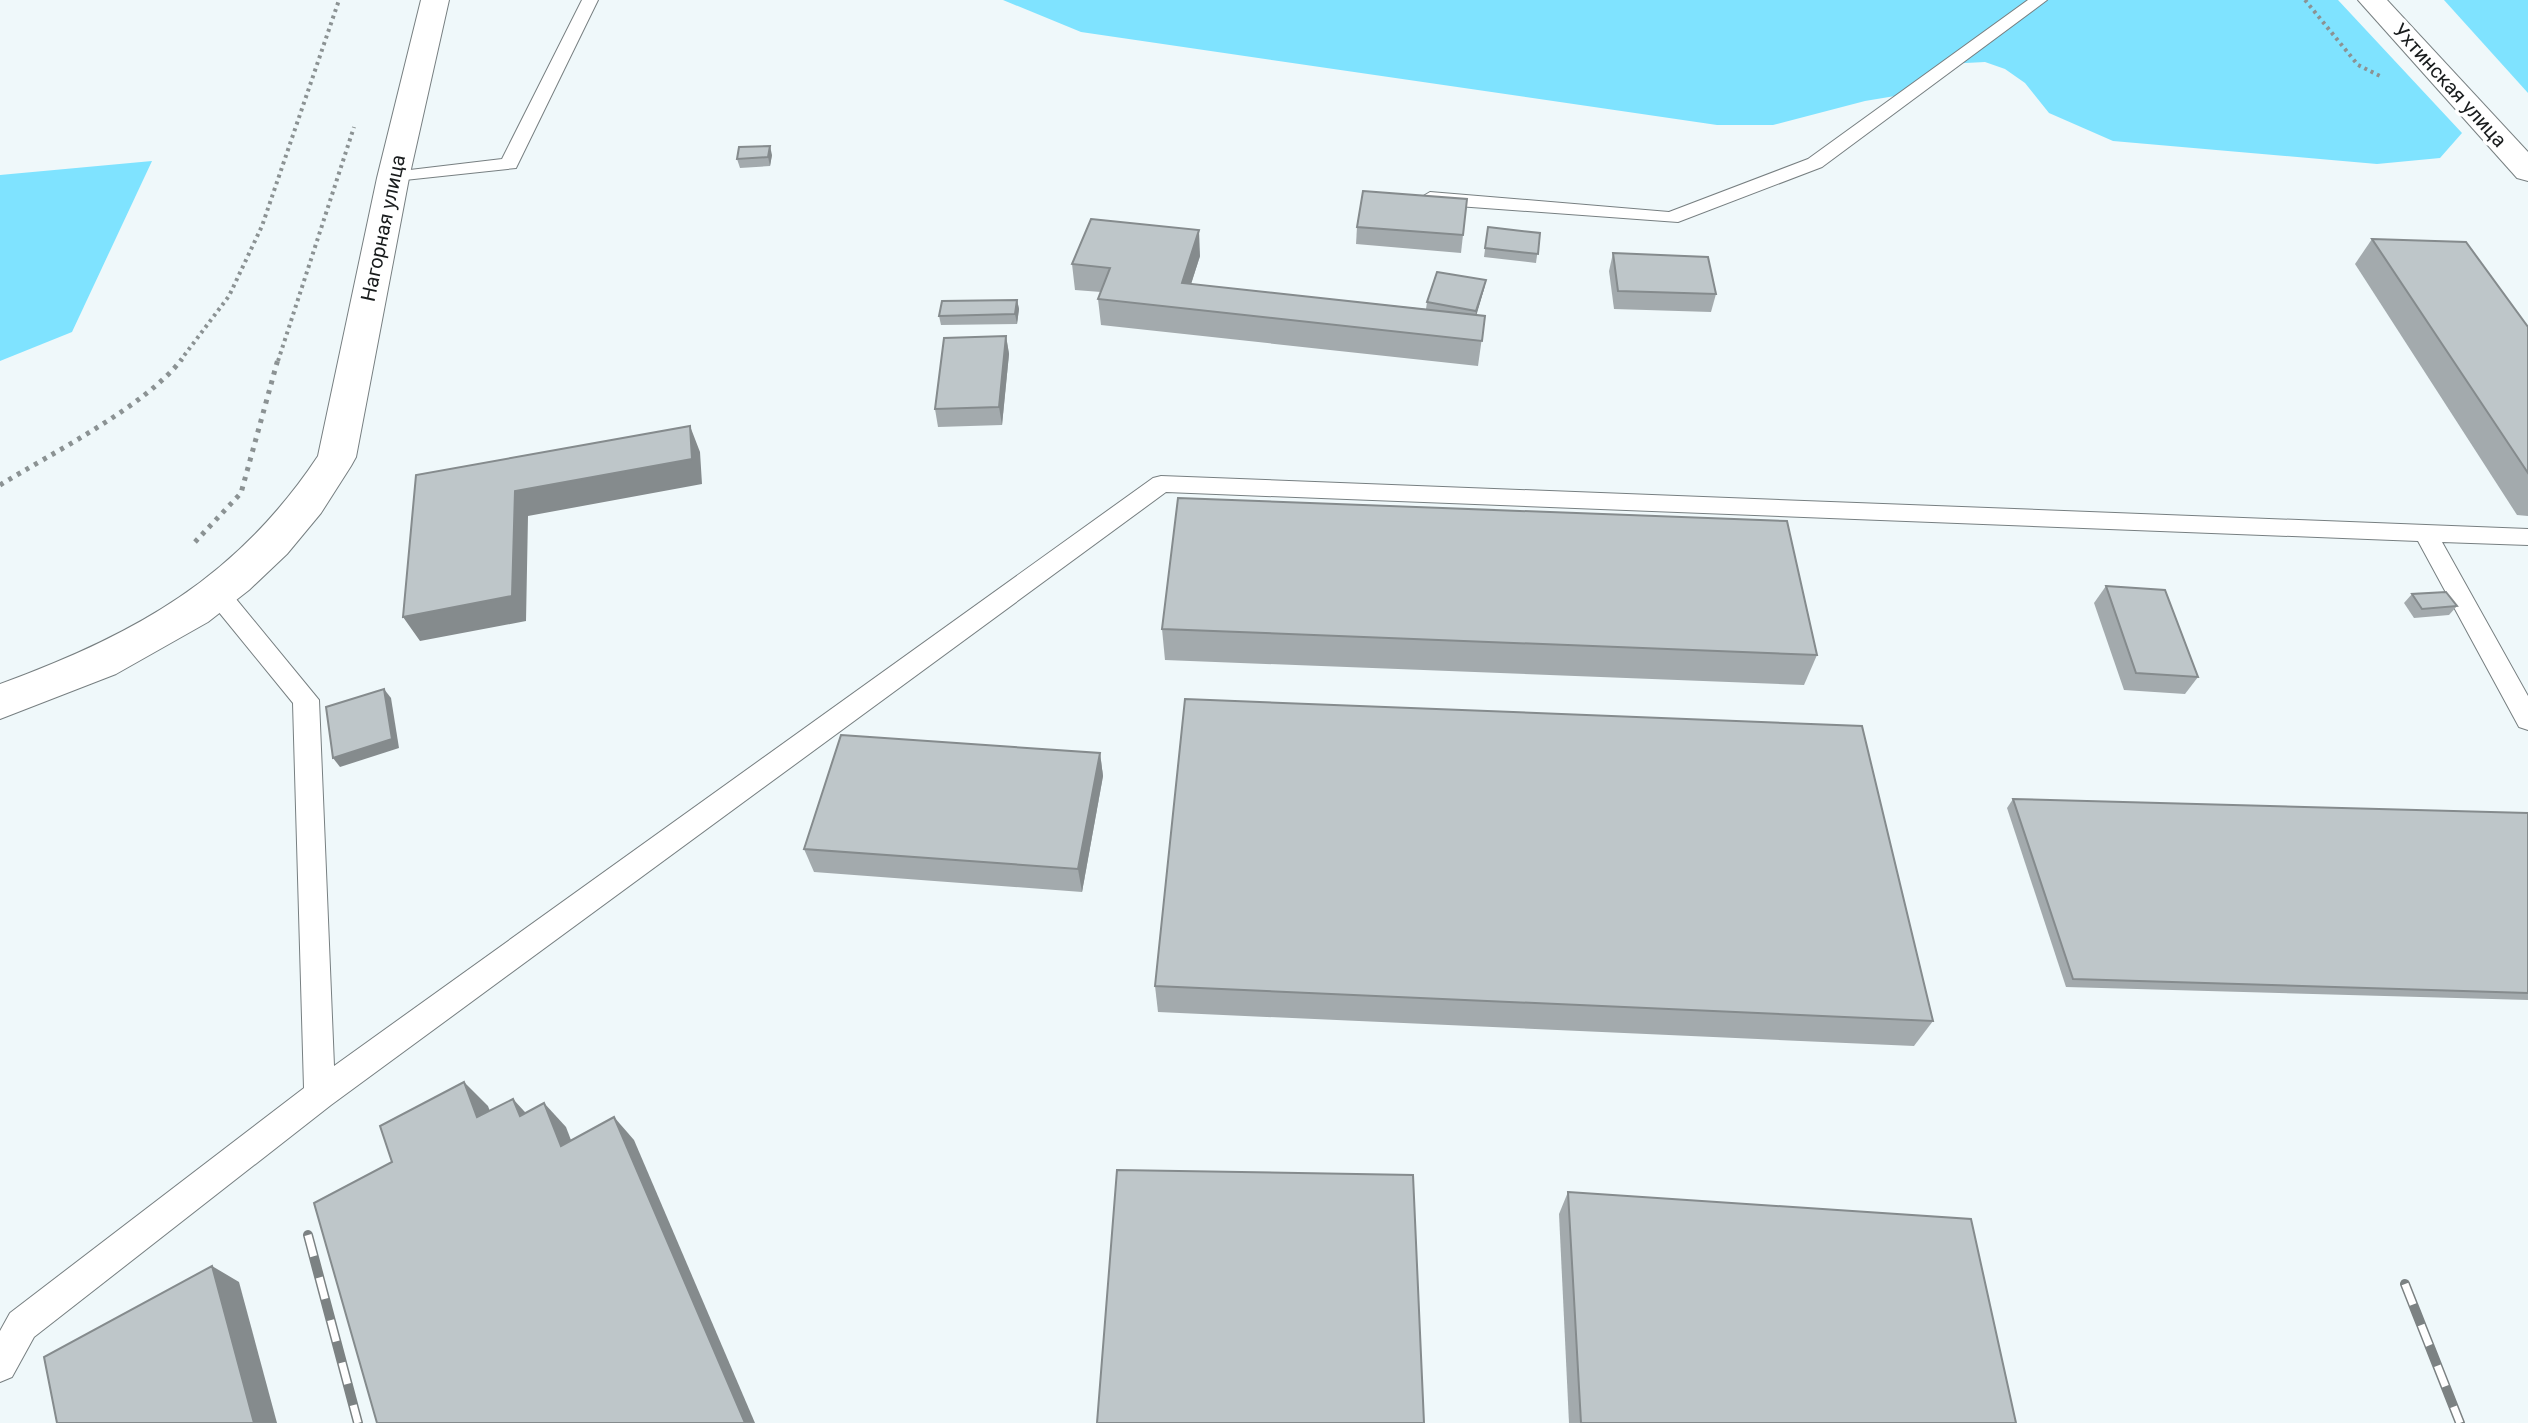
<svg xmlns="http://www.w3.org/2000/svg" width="2528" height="1423" font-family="Roboto,sans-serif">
<rect width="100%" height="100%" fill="#eff8fa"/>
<g fill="#7fe3ff">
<path d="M1003,0H2338L2462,133L2440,158L2377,164L2113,141L2049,113L2025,83L2005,69L1985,62L1946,64L1907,94L1865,101L1773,125H1717L1081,32Z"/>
<path d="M2444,0H2528V93Z"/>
<path d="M152,161L72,332L0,361V175Z"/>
</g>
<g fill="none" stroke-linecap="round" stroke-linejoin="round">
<g stroke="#777f81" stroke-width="2">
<g id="service">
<path d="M582,0H598L516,168L386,182L384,178L393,172L502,159Z"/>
<path d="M2028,0H2047L1822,167L1678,222L1430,204L1420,198L1430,192L1669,212L1808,159Z"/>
<path d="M1161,476L2528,529V545L2442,542L2528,696V730L2519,727L2418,541L1166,492L331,1105L34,1337L12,1377L0,1382V1331L10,1313L304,1088L293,703L209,600L206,594L209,588L218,585L227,588L319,700L334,1066L1153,478Z"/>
</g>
</g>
<g stroke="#777f81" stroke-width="2">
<path id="minor" d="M2358,0H2387L2528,152V181L2517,178Z"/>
</g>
<g stroke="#777f81" stroke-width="2">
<path id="tertiary" d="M421,0H449L409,178L356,457L351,466L321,513L287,554L249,590L208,622L116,674L0,719V684C135,635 237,578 318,456L377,178Z"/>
</g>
<g stroke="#8b9293" stroke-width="4" stroke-dasharray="3 4" stroke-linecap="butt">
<path d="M2305,0L2358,65L2380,76"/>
<path d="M180,361L229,296L262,226L339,0"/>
<path d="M278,361L354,127"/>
</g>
<g stroke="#8b9293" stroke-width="5" stroke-dasharray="4 6" stroke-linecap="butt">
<path d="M0,485C52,453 146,406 182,359"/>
<path d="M195,542L241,493L278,359"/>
</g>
<use href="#service" fill="#fff" fill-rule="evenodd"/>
<use href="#minor" fill="#fff" fill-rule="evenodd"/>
<use href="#tertiary" fill="#fff" fill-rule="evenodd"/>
<g stroke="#7c8283" stroke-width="10">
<g id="rail">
<path d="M308,1235L358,1423"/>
<path d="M2405,1284L2460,1423"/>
</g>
</g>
<use href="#rail" stroke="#fff" stroke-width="7" stroke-dasharray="22" stroke-linecap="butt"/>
</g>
<g fill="#a3aaad">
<path d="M772,155L770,166L740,168L737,159Z"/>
<path d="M1467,199L1461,253L1356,244L1357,227Z"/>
<path d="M1488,227L1540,233L1536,263L1484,257Z"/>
<path d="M2372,239L2528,327V516L2517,515L2355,264Z"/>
<path d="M1613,253L1716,294L1711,312L1614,309L1609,271Z"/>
<path d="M1200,256L1191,284L1426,309L1427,302L1486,280L1484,289L1476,315L1485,316L1478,366L1101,325L1098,299L1101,292L1075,290L1072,264Z"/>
<path d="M1017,300L1019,309L1017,324L941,325L939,316Z"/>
<path d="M1006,336L1009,354L1002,425L938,427L935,409Z"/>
<path d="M2106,586L2198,677L2185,694L2124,690L2094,603Z"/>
<path d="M2412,594L2457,606L2449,615L2414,618L2404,603Z"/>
<path d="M1162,629L1817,655L1804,685L1165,660Z"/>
<path d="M1100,753L1103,776L1082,892L814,872L804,849Z"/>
<path d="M2013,799L2528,813V1000L2066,987L2007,808Z"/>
<path d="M1155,986L1933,1021L1914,1046L1158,1012Z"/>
<path d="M1568,1192L2016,1423H1569L1559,1214Z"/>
</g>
<g fill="#858b8d">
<path d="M770,146L772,155L770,166L768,157Z"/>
<path d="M1199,230L1200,256L1183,309L1182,283Z"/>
<path d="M1486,280L1484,289L1475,320L1476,311Z"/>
<path d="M1017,300L1019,309L1017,324L1015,314Z"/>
<path d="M1006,336L1009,354L1002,425L999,407Z"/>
<path d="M690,426L700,452L702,484L528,516L526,621L420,641L403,617L515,491Z"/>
<path d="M384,689L391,698L399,748L340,767L333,758Z"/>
<path d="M1100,753L1103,776L1082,892L1078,869Z"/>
<path d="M464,1082L488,1106L501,1140L477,1117Z"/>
<path d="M513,1099L535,1123L520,1116Z"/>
<path d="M544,1103L566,1127L582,1169L561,1146Z"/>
<path d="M614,1117L634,1140L755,1423H745Z"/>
<path d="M212,1266L239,1282L277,1423H254Z"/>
</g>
<g fill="#bec6c9" stroke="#858b8d" stroke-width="2">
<path d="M770,146L768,157L737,159L739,147Z"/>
<path d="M1363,191L1467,199L1463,235L1357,227Z"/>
<path d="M1091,219L1199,230L1182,283L1485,316L1482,341L1098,299L1110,268L1072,264Z"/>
<path d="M1488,227L1540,233L1538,254L1485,248Z"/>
<path d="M2372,239L2466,242L2528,327V473Z"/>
<path d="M1613,253L1708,257L1716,294L1618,291Z"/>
<path d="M1437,272L1486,280L1476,311L1427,302Z"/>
<path d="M1017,300L1015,314L939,316L942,301Z"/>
<path d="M1006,336L999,407L935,409L944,338Z"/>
<path d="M690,426L692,459L515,491L512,596L403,617L416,475Z"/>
<path d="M1178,498L1787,521L1817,655L1162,629Z"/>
<path d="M2106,586L2165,590L2198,677L2136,673Z"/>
<path d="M2446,592L2457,606L2422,609L2412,594Z"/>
<path d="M384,689L392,739L333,758L326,707Z"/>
<path d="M1185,699L1862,726L1933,1021L1155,986Z"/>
<path d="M841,735L1100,753L1078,869L804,849Z"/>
<path d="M2013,799L2528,813V993L2073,979Z"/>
<path d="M464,1082L477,1117L513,1099L520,1116L544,1103L561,1146L614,1117L745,1423H377L314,1203L392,1162L380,1126Z"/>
<path d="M1117,1170L1413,1175L1424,1423H1097Z"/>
<path d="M1568,1192L1971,1219L2016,1423H1581Z"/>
<path d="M212,1266L254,1423H57L44,1357Z"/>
</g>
<g text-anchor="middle" stroke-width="7" stroke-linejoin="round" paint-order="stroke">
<g font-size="20" fill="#191c1d" stroke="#fff">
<text transform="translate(2450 85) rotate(48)" y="7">Ухтинская улица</text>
<text transform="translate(383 228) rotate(-78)" y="7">Нагорная улица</text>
</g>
</g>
</svg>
